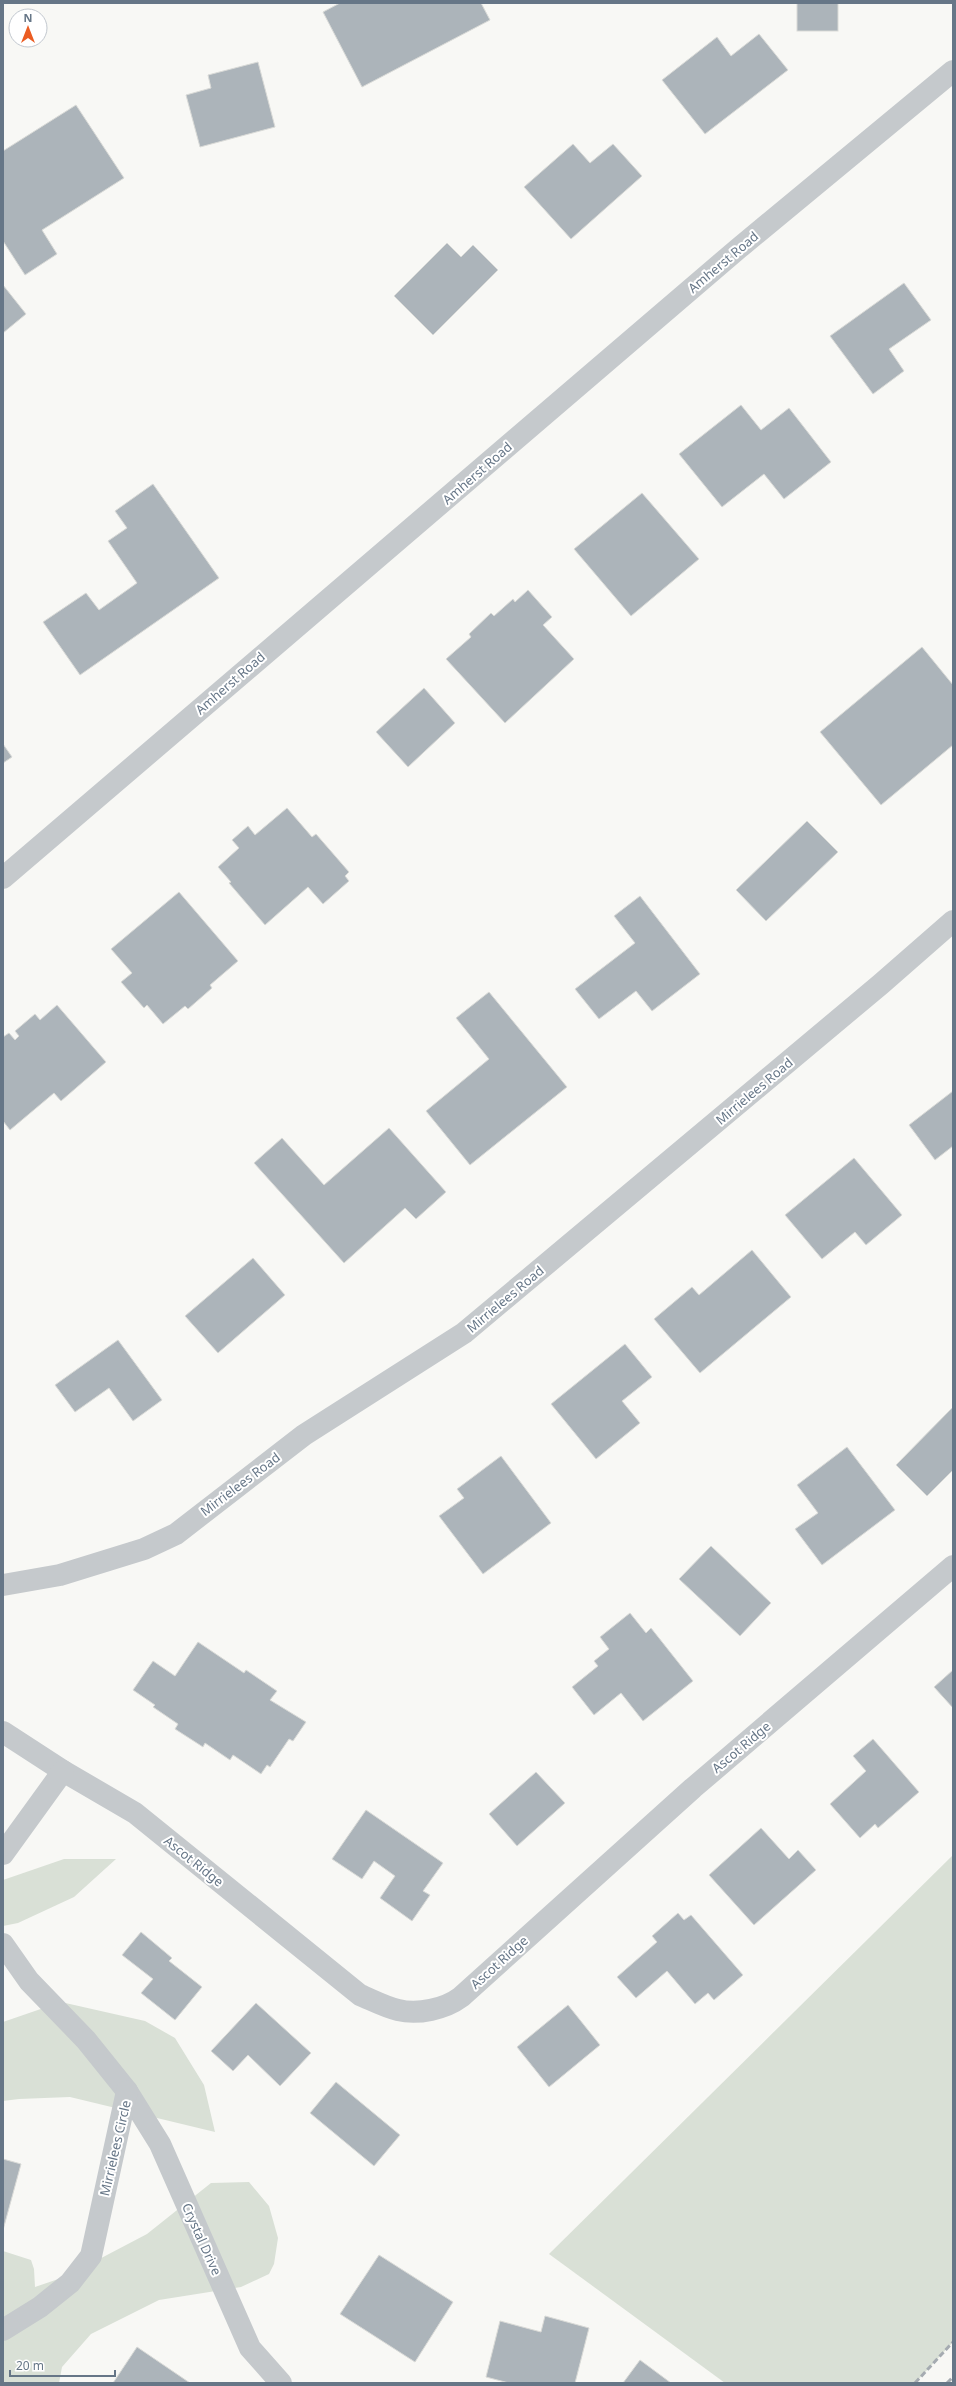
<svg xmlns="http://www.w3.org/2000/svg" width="956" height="2386" font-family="'Noto Sans',sans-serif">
<rect width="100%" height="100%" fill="#f8f8f5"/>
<g fill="#d9e0d6">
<path d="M953,1855V2342L915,2383H725L549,2254Z"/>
<path d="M64,1859H116L74,1897L18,1923L3,1926V1880Z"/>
<path d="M61,2002L145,2021L175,2038L204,2085L215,2132L70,2097L19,2099L3,2101V2022Z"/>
<path d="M249,2182L269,2206L278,2238L274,2264L269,2274L241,2287L159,2300L91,2334L62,2367L59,2383H3V2251L31,2260L34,2269L35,2287L67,2276L147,2234L211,2183Z"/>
</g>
<g fill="#acb4ba" stroke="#d9dad7">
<path d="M340,3H481L490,20L362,87L323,12Z"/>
<rect x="797" y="3" width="41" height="28"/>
<path d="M759,34L788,70L705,134L662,80L717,37L731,56Z"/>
<path d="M258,62L275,127L200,147L186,95L211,88L208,75Z"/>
<path d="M76,105L124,178L42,230L57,254L25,275L3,241V151Z"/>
<path d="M573,144L590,163L613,144L642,176L571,239L524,187Z"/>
<path d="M447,243L461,257L473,245L498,270L433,335L394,296Z"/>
<path d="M904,283L931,320L889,349L904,371L873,394L830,336Z"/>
<path d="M3,285L26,314L3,333Z"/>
<path d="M741,405L761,430L789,408L831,462L784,499L764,474L722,507L679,454Z"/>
<path d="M153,484L219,578L80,675L43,622L86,593L99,610L137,583L108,541L127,528L115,511Z"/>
<path d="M642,493L699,559L631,616L574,549Z"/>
<path d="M528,590L552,617L543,625L574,659L505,723L446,659L471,637L469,634L491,613L494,616L513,599L515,602Z"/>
<path d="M922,647L953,685V745L881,805L820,732Z"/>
<path d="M424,688L455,723L408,767L376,732Z"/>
<path d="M3,744L12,757L3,763Z"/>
<path d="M287,808L312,837L316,834L349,872L345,876L349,881L323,904L308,887L265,925L229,883L231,882L218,867L239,848L232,840L248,826L255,835Z"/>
<path d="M807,821L838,852L766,921L736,890Z"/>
<path d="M179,892L238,961L210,985L212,988L188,1009L185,1006L163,1024L147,1005L144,1008L121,982L132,973L111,949Z"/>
<path d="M640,896L700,974L652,1011L636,991L599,1019L575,989L635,943L614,916Z"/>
<path d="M489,992L567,1087L470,1165L426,1111L489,1059L456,1018Z"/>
<path d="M57,1005L106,1062L61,1101L54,1093L10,1130L3,1121V1037L9,1033L15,1040L19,1036L15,1031L35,1014L40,1020Z"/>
<path d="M953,1091V1146L935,1160L909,1125Z"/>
<path d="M389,1128L446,1192L416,1219L405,1208L344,1263L254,1163L282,1138L324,1185Z"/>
<path d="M854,1158L902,1215L866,1245L855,1232L822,1259L785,1215Z"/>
<path d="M752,1250L791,1297L700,1373L654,1319L692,1287L699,1295Z"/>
<path d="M253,1258L285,1295L218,1353L185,1316Z"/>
<path d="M118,1340L162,1400L133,1421L109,1388L75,1412L55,1385Z"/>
<path d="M625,1344L652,1377L622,1401L640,1423L596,1459L551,1404Z"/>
<path d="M953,1407V1470L927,1496L896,1465Z"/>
<path d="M847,1447L895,1510L822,1565L795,1529L818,1513L797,1485Z"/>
<path d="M501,1456L551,1523L483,1574L439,1516L464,1498L457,1489Z"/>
<path d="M711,1546L771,1603L740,1636L679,1579Z"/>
<path d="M630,1613L646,1633L651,1628L693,1681L643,1721L621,1693L594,1715L572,1687L598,1666L594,1661L609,1649L600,1637Z"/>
<path d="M198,1642L244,1673L246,1670L277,1691L270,1700L306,1722L293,1741L289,1739L270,1767L267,1765L261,1774L233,1755L230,1760L205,1743L203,1747L175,1729L178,1724L153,1707L155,1705L133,1690L153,1661L175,1676Z"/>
<path d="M953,1670V1708L934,1687Z"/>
<path d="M873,1739L919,1792L878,1828L875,1824L860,1838L830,1804L866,1771L853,1756Z"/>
<path d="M536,1772L565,1803L517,1846L489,1814Z"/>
<path d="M366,1810L443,1863L423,1891L430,1895L412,1921L380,1898L395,1876L374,1861L362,1879L332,1859Z"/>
<path d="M761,1828L789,1859L798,1850L816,1870L754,1925L709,1875Z"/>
<path d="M678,1913L684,1920L691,1915L743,1975L714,2000L708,1993L695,2004L667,1971L636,1998L617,1977L657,1942L652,1936Z"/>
<path d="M141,1932L172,1958L169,1961L202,1987L175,2020L141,1993L153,1979L122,1955Z"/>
<path d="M256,2003L311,2053L280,2086L248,2055L233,2071L211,2051Z"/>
<path d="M568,2005L600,2045L549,2087L517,2047Z"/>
<path d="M336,2082L400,2135L374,2166L310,2113Z"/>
<path d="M3,2159L21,2164L3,2230Z"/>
<path d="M379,2255L453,2302L415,2362L340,2314Z"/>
<path d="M545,2316L589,2328L575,2383H509L486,2377L500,2321L541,2332Z"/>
<path d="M137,2347L190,2383H113Z"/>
<path d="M640,2360L671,2383H623Z"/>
</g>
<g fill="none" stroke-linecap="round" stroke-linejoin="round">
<g stroke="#c5c9cc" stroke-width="22">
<path d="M3,878L739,248L953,71"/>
<path d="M3,1585L60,1575L144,1549L176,1534L304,1435L464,1333L881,984L953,921"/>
<path d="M3,1732L63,1771L135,1813L360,1995C372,2000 385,2007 398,2010C418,2015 445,2009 461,1997L693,1788L953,1566"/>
<path d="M3,1854L63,1771"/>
<path d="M3,1944L29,1981L86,2040L127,2091L160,2144L250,2348L281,2383"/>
<path d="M3,2330L40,2307L70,2283L91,2256L127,2091"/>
</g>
<g stroke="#a5abb1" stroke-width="3" stroke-dasharray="6 3" stroke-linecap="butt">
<path d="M915,2383L953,2342"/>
<path d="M947,2383L953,2377"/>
</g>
</g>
<g text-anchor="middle" stroke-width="4" stroke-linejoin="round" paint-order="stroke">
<g font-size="13" fill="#667687" stroke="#fff">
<text transform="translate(723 262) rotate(-40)" y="5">Amherst Road</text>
<text transform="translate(477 473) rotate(-41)" y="5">Amherst Road</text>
<text transform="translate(230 683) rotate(-41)" y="5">Amherst Road</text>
<text transform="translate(754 1091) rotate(-40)" y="5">Mirrielees Road</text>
<text transform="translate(505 1299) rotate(-40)" y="5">Mirrielees Road</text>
<text transform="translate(240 1484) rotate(-37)" y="5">Mirrielees Road</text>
<text transform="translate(741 1747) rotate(-40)" y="5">Ascot Ridge</text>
<text transform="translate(194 1861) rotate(39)" y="5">Ascot Ridge</text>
<text transform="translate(499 1962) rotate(-42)" y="5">Ascot Ridge</text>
<text transform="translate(115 2148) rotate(-77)" y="5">Mirrielees Circle</text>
<text transform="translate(202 2239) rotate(66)" y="5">Crystal Drive</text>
</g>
</g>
<rect width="956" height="2386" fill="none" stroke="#667687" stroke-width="8"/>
<g transform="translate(28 28)"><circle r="19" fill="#ffffff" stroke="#c2c8cf"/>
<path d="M0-3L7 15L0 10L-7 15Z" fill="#eb5c22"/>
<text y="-6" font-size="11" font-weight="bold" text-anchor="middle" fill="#667687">N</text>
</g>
<path d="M10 2370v6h105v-6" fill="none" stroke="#667687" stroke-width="2"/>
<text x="16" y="2370" font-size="12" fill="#667687" stroke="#ffffff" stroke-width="3" paint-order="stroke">20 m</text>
</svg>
